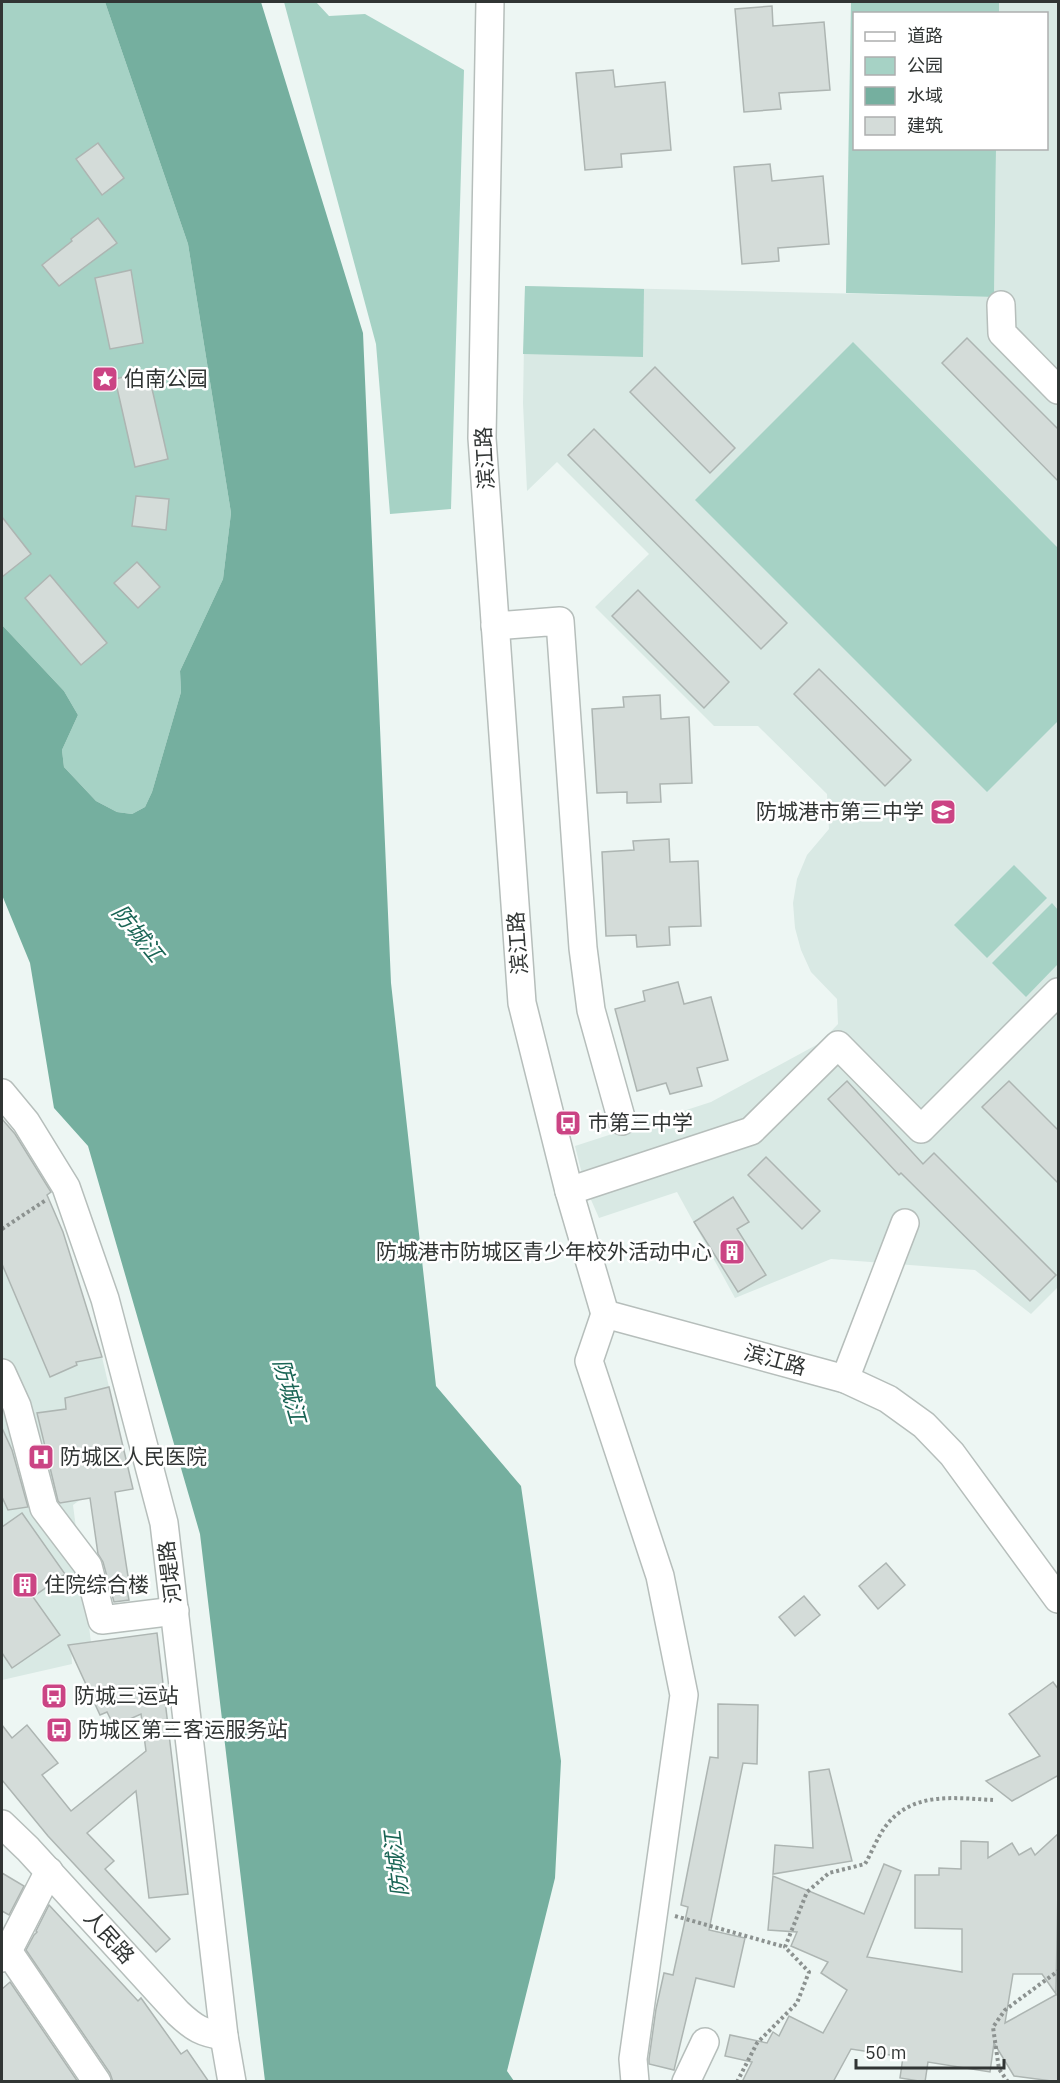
<svg xmlns="http://www.w3.org/2000/svg" width="1060" height="2083" font-family="'IBM Plex Sans','Noto Sans SC',sans-serif">
<rect width="100%" height="100%" fill="#edf6f3"/>
<g fill="#d9e9e4">
<path d="M999,2H1058V1287L1031,1314L975,1270L831,1259L735,1298L677,1192L599,1218L585,1186L575,1146L711,1102L820,1043L838,1024L837,999L811,972L801,950L795,928L793,903L797,879L807,855L829,829L827,794L758,726H714L595,607L649,554L557,462L527,491L523,403L525,286L994,297L996,149L1046,148V14L999,13Z"/>
<path d="M19,1221L80,1361L102,1357L109,1387L65,1398L84,1497L73,1505L91,1642L71,1645L72,1664L2,1680V1233Z"/>
</g>
<g fill="#a6d2c5">
<path d="M2,2H105L188,244L231,513L223,579L180,671L181,692L152,792L145,807L132,814L117,812L96,801L64,767L62,750L78,715L64,691L2,625Z"/>
<path d="M284,2H316L329,16L365,14L464,70L451,509L390,514L376,344Z"/>
<path d="M851,2H999V13L854,14V148L996,149L994,297L846,293Z"/>
<path d="M525,286L644,289L643,357L523,354Z"/>
<path d="M853,342L1058,548V721L987,792L695,500Z"/>
<path d="M1014,865L1047,898L987,958L954,925Z"/>
<path d="M1052,903L1058,910V964L1026,997L992,963Z"/>
</g>
<path fill="#75af9f" d="M105,2H261L363,333L391,983L436,1386L521,1486L561,1761L555,1878L507,2071L514,2081H265L200,1534L88,1146L54,1108L30,963L2,895V625L64,691L78,715L62,750L64,767L96,801L117,812L132,814L145,807L152,792L181,692L180,671L223,579L231,513L188,244Z"/>
<g fill="#d4dcd9" stroke="#adb5b2" stroke-width="1.5">
<path d="M772,6L773,26L824,22L830,90L779,93L781,109L744,112L735,9Z"/>
<path d="M613,70L615,87L665,82L671,150L621,154L622,167L585,170L576,73Z"/>
<path d="M98,143L124,178L102,195L76,159Z"/>
<path d="M770,164L772,181L823,176L829,244L778,248L779,261L742,264L734,167Z"/>
<path d="M98,218L117,243L59,286L42,265L72,241L71,239Z"/>
<path d="M131,270L143,343L110,349L95,278Z"/>
<path d="M967,338L1059,430V482L942,363Z"/>
<path d="M655,367L735,448L710,473L630,392Z"/>
<path d="M148,371L168,459L135,467L115,379Z"/>
<path d="M594,429L787,623L761,649L568,455Z"/>
<path d="M136,496L169,499L166,530L132,526Z"/>
<path d="M2,517L31,554L2,577Z"/>
<path d="M137,562L160,587L138,608L114,583Z"/>
<path d="M50,575L107,643L81,665L25,598Z"/>
<path d="M638,590L729,682L704,708L612,616Z"/>
<path d="M819,669L911,760L885,786L794,694Z"/>
<path d="M660,695L661,719L689,717L692,783L660,784L661,802L627,803V792L597,793L592,709L624,707L623,697Z"/>
<path d="M669,839L670,862L698,861L701,926L669,927L670,945L637,947L636,935L606,936L602,852L634,850L633,841Z"/>
<path d="M678,982L684,1004L711,997L728,1060L697,1068L702,1086L670,1094L666,1083L637,1091L615,1009L645,1001L643,991Z"/>
<path d="M847,1081L923,1164L934,1153L1056,1275L1030,1301L901,1173L899,1175L828,1099Z"/>
<path d="M1009,1081L1059,1131V1184L982,1107Z"/>
<path d="M2,1119L15,1134L51,1192L47,1195L63,1232L102,1357L76,1362L77,1365L50,1377L2,1264Z"/>
<path d="M766,1157L820,1211L802,1229L748,1175Z"/>
<path d="M733,1197L749,1222L737,1229L766,1275L738,1292L694,1222Z"/>
<path d="M109,1387L133,1489L115,1492L129,1583L126,1584L129,1600L114,1602L103,1562L98,1554L90,1498L60,1503L58,1501L37,1413L66,1409L65,1398Z"/>
<path d="M2,1428L12,1450L28,1507L8,1510L2,1497Z"/>
<path d="M22,1513L65,1574L33,1597L60,1635L12,1668L2,1653V1527Z"/>
<path d="M886,1563L905,1585L878,1609L859,1586Z"/>
<path d="M804,1596L820,1615L795,1636L779,1617Z"/>
<path d="M157,1633L188,1894L149,1898L136,1791L87,1833L114,1861L105,1869L170,1939L156,1952L48,1836L2,1780V1725L12,1738L27,1725L58,1763L42,1775L71,1811L146,1751L141,1714L114,1726L107,1712L100,1715L68,1645Z"/>
<path d="M1053,1682L1059,1690V1775L1012,1801L986,1781L1040,1756L1009,1714Z"/>
<path d="M718,1704L758,1705L757,1764L743,1763L709,1930L745,1938L734,1987L696,1978L674,2070L649,2064V2059L656,2009L664,1973L673,1975L688,1907L681,1905L710,1757L718,1758Z"/>
<path d="M829,1769L852,1861L773,1874L775,1845L813,1848L809,1772Z"/>
<path d="M1059,1833L1056,1994L1042,1974H1013L1005,2023L1059,1993V2082L1014,2076L994,2043L990,2072L928,2062L925,2082L900,2078L903,2057L851,2049L833,2082H742L752,2062L725,2056L730,2035L767,2043L773,2032L779,2036L789,2016L823,2033L847,1990L821,1973L828,1962L791,1946L797,1932L768,1930L773,1876L864,1914L884,1864L901,1871L867,1957L962,1972V1929L915,1928V1875H939V1868L961,1869V1841L988,1842V1858L1012,1843L1019,1855L1031,1848L1035,1855Z"/>
<path d="M2,1873L24,1886L9,1915L2,1911Z"/>
<path d="M49,1905L138,2001L141,1998L181,2054L187,2050L209,2082H113L110,2073L26,1950L34,1935L37,1932L36,1931Z"/>
<path d="M10,1982L78,2082H2V1989Z"/>
</g>
<g fill="none" stroke-linecap="round" stroke-linejoin="round">
<g stroke="#b6bebb" stroke-width="30">
<g id="minor">
<path d="M490,2L482,438L522,1003L569,1191L605,1314"/>
<path d="M1001,305L1002,333L1058,390"/>
<path d="M495,626L560,621L583,948L591,1010L622,1121"/>
<path d="M2,1093L26,1122L66,1187L105,1299L164,1523L224,2036L232,2082"/>
<path d="M569,1191L751,1131L838,1045L921,1129L1058,992"/>
<path d="M605,1314L589,1361L660,1576L684,1695L633,2059L635,2082"/>
<path d="M605,1314L845,1379L888,1399L924,1425L952,1454L1058,1599"/>
<path d="M2,1373L17,1406L44,1508L88,1566L102,1620L175,1611"/>
<path d="M845,1379L905,1223"/>
<path d="M2,1824L28,1849L178,2013C194,2028 202,2033 224,2036"/>
<path d="M8,1951L97,2082"/>
<path d="M2,1958L8,1951L49,1871"/>
<path d="M686,2082L705,2042"/>
</g>
</g>
<g stroke="#8c9290" stroke-width="4" stroke-dasharray="3 3" stroke-linecap="butt">
<path d="M2,1229L46,1200"/>
<path d="M675,1916L785,1947"/>
<path d="M737,2082L757,2043L797,2003L809,1972L785,1947L807,1892L829,1873L865,1864C872,1852 877,1838 885,1827C912,1791 953,1798 993,1800"/>
<path d="M1008,2082L999,2069L993,2027L1005,2010L1058,1971"/>
</g>
<use href="#minor" stroke="#fff" stroke-width="27"/>
</g>
<defs>
<g id="sight-square" transform="scale(1.35)"><rect x="-9" y="-9" width="18" height="18" rx="4" fill="#cb4484" stroke="#fff"/><path d="M0-6L1.8-2.2L6-1.7L2.9 1.2L3.7 5.4L0 3.3L-3.7 5.4L-2.9 1.2L-6-1.7L-1.8-2.2Z" fill="#fff"/></g>
<g id="school-square" transform="scale(1.35)"><rect x="-9" y="-9" width="18" height="18" rx="4" fill="#cb4484" stroke="#fff"/><path d="M0-5L7-2L0 1L-7-2ZM-4 1L0 2.5L4 1V4Q0 6-4 4Z" fill="#fff"/></g>
<g id="bus-square" transform="scale(1.35)"><rect x="-9" y="-9" width="18" height="18" rx="4" fill="#cb4484" stroke="#fff"/><path d="M-5-6H5V4H4V6H2V4H-2V6H-4V4H-5ZM-3.5-4V0h7V-4ZM-3.5 1.2v1.5H-2V1.2ZM2 1.2v1.5H3.5V1.2Z" fill="#fff"/></g>
<g id="building-square" transform="scale(1.35)"><rect x="-9" y="-9" width="18" height="18" rx="4" fill="#cb4484" stroke="#fff"/><path d="M-4-6H4V6H1V3H-1V6H-4ZM-2.5-4.3h1.7v1.8h-1.7ZM.8-4.3h1.7v1.8H.8ZM-2.5-1h1.7V.8h-1.7ZM.8-1h1.7V.8H.8Z" fill="#fff"/></g>
<g id="hospital-square" transform="scale(1.35)"><rect x="-9" y="-9" width="18" height="18" rx="4" fill="#cb4484" stroke="#fff"/><path d="M-5-5h3v3.5h4V-5h3V5h-3V1.5h-4V5h-3Z" fill="#fff"/></g>
</defs>
<g fill-rule="evenodd">
<use href="#sight-square" x="105" y="379"/>
<use href="#school-square" x="943" y="812"/>
<use href="#bus-square" x="568" y="1123"/>
<use href="#building-square" x="732" y="1252"/>
<use href="#hospital-square" x="41" y="1457"/>
<use href="#building-square" x="25" y="1585"/>
<use href="#bus-square" x="54" y="1696"/>
<use href="#bus-square" x="59" y="1730"/>
</g>
<g text-anchor="middle" stroke-width="5" stroke-linejoin="round" paint-order="stroke">
<g font-size="21" fill="#313534" stroke="#fff" text-anchor="start">
<text x="124" y="386">伯南公园</text>
<text x="924" y="819" text-anchor="end">防城港市第三中学</text>
<text x="588" y="1130">巿第三中学</text>
<text x="712" y="1259" text-anchor="end">防城港市防城区青少年校外活动中心</text>
<text x="60" y="1464">防城区人民医院</text>
<text x="44" y="1592">住院综合楼</text>
<text x="74" y="1703">防城三运站</text>
<text x="78" y="1737">防城区第三客运服务站</text>
</g>
<g font-size="21" fill="#313534" stroke="#fff">
<text transform="translate(485 458) rotate(-93)" y="7">滨江路</text>
<text transform="translate(518 943) rotate(-94)" y="7">滨江路</text>
<text transform="translate(775 1360) rotate(15)" y="7">滨江路</text>
<text transform="translate(170 1572) rotate(-97)" y="7">河堤路</text>
<text transform="translate(109 1937) rotate(48)" y="7">人民路</text>
</g>
<g font-size="22" font-style="italic" fill="#1a6555" stroke="#fff">
<text transform="translate(138 933) rotate(51)" y="8">防城江</text>
<text transform="translate(290 1391) rotate(74)" y="8">防城江</text>
<text transform="translate(396 1864) rotate(-97)" y="8">防城江</text>
</g>
</g>
<rect width="1060" height="2083" fill="none" stroke="#313534" stroke-width="6"/>
<rect x="853" y="12" width="195" height="138" fill="#ffffff" stroke="#adaeae" stroke-width="1.5"/>
<rect x="865" y="32" width="30" height="9" fill="#ffffff" stroke="#adaeae" stroke-width="1.5"/>
<text x="907" y="42" font-size="18" fill="#313534">道路</text>
<rect x="865" y="57" width="30" height="18" fill="#a6d2c5" stroke="#adaeae" stroke-width="1.5"/>
<text x="907" y="72" font-size="18" fill="#313534">公园</text>
<rect x="865" y="87" width="30" height="18" fill="#75af9f" stroke="#adaeae" stroke-width="1.5"/>
<text x="907" y="102" font-size="18" fill="#313534">水域</text>
<rect x="865" y="117" width="30" height="18" fill="#d4dcd9" stroke="#adaeae" stroke-width="1.5"/>
<text x="907" y="132" font-size="18" fill="#313534">建筑</text>
<path d="M856 2059v9h148v-9" fill="none" stroke="#313534" stroke-width="3"/>
<text x="865" y="2059" font-size="18" fill="#313534" stroke="#ffffff" stroke-width="4.5" paint-order="stroke">50 m</text>
</svg>
